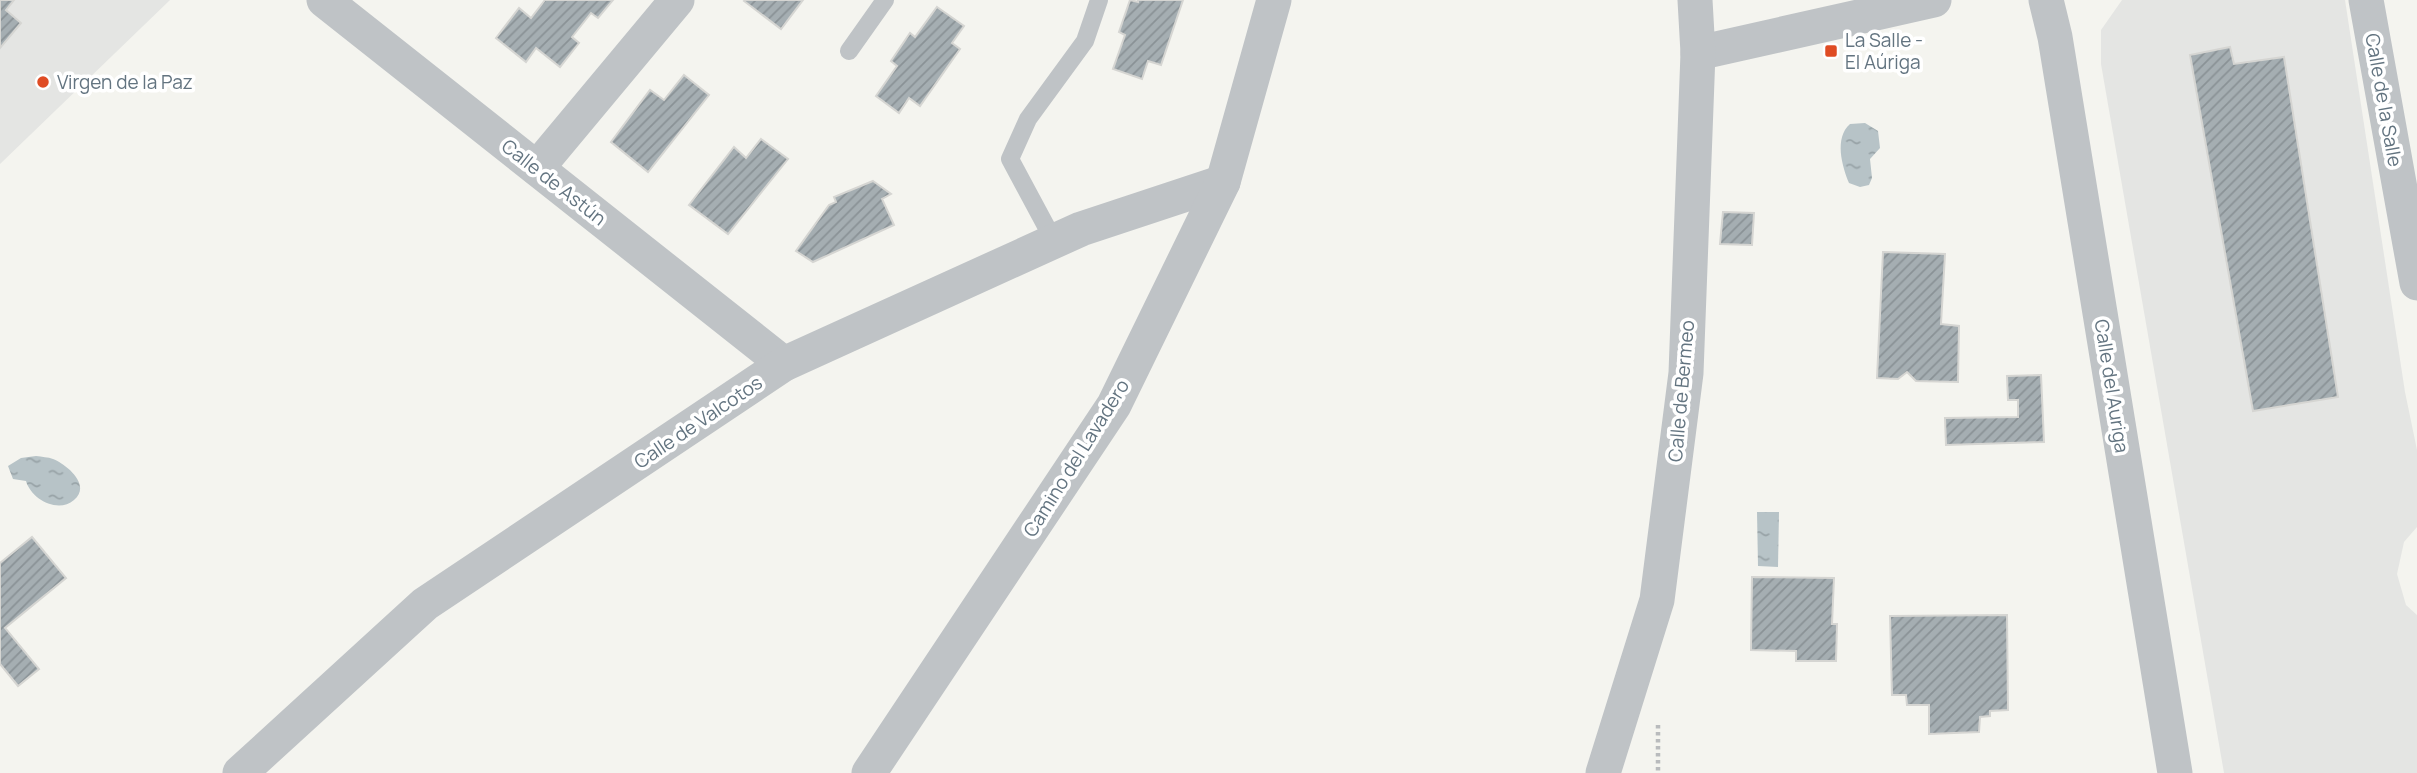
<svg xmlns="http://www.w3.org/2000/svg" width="2417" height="773" font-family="Manrope,sans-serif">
<defs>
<pattern id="water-ripples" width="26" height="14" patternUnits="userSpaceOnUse" patternTransform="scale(1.75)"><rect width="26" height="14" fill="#b7c3c7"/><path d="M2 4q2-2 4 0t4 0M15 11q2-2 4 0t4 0" fill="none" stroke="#98a3a7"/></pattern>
<pattern id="building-hatch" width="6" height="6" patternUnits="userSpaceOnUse" patternTransform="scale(1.75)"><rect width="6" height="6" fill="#a5aeb2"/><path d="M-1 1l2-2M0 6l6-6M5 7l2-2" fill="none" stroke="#8a9296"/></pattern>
</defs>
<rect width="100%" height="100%" fill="#f4f4ef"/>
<g fill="#e4e5e3">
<path d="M0,0H170L0,164Z"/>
<path d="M2122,0H2345L2405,392L2417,450V527L2404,542L2397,574L2406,605L2417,615V773H2224L2101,64V30Z"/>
</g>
<g fill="url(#water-ripples)">
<path d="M1865,123L1878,131L1880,148L1870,159L1872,178L1869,185L1860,187L1849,183C1842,166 1834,138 1850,124Z"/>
<path d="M36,456C42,457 48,457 53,459C66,464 92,485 74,500C58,514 31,499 26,481L13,479L8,466L21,458Z"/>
<path d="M1757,512H1779L1778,567L1758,566Z"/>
</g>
<g fill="url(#building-hatch)" stroke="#d5d5d2" stroke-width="2">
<path d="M0,0H14L6,10L21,23L0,48Z"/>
<path d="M545,0H613L598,18L591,13L572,37L579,43L560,67L536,48L526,62L496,38L519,8L531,18Z"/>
<path d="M745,0H803L781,29L744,1Z"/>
<path d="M1130,0L1138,2V0H1183L1161,65L1148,61L1142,79L1113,69L1125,35L1119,32Z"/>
<path d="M937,7L964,26L952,43L960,49L920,106L909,98L899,113L876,96L897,66L891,61L910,33L915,37Z"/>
<path d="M2230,47L2234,64L2284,57L2338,397L2253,411L2190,55Z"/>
<path d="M684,75L709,95L648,172L611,142L650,90L664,100Z"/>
<path d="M761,139L788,159L728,234L689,205L734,147L746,158Z"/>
<path d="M873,181L891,194L882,199L894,225L813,262L796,251L829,205L836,202L834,197Z"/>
<path d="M1723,212L1754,213L1752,245L1720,244Z"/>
<path d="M1883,252L1945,254L1941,324L1959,326L1958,382L1916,381L1907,372L1898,379L1877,378Z"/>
<path d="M2041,375L2044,442L1946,445L1945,418L2018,417V400H2008L2007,376Z"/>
<path d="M32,537L66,578L5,628L39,669L18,686L0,664V563Z"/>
<path d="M1752,577L1834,578L1832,624H1837L1836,661H1796V651L1751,650Z"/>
<path d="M2007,615L2008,710L1990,711V716L1980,717L1979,732L1929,734V705H1907L1906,695H1892L1890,616Z"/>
</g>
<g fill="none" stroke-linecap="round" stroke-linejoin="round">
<path stroke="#b9bbbd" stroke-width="4.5" stroke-dasharray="3.5 3.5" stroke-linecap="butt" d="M1658,725V773"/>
<g stroke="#bfc3c6" stroke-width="18">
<path d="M849,51L885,0"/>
<path d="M1054,241L1010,159L1028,119L1085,41L1099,0"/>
</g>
<g stroke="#bfc3c6" stroke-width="35">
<path d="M324,0L784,364"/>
<path d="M2046,0L2055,37L2175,773"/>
<path d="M2366,0L2417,283"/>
<path d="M1698,53L1934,0"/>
<path d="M537,168L677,0"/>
<path d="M240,773L425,604L784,364L1081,229L1223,182"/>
<path d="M869,773L1114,405L1223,182L1274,0"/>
<path d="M1603,773L1657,600L1686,373L1698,53L1695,0"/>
</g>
</g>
<g fill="#df4c24" stroke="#fff" stroke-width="2.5">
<rect x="1824" y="44" width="14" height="14" rx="3.5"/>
<circle cx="43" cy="82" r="7"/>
</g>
<g text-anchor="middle" stroke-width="7" stroke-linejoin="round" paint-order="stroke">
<g font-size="19" fill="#637480" stroke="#fff" text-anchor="start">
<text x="1845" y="47">La Salle -<tspan x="1845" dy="22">El Aúriga</tspan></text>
<text x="57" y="89">Virgen de la Paz</text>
</g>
<g font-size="19" fill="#637480" stroke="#fff">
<text transform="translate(2384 100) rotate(80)" y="7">Calle de la Salle</text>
<text transform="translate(554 182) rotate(38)" y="7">Calle de Astún</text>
<text transform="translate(2112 386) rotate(81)" y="7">Calle del Auriga</text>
<text transform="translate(1681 391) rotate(-85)" y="7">Calle de Bermeo</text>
<text transform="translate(698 422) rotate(-34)" y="7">Calle de Valcotos</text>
<text transform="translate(1076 458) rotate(-58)" y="7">Camino del Lavadero</text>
</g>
</g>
</svg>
